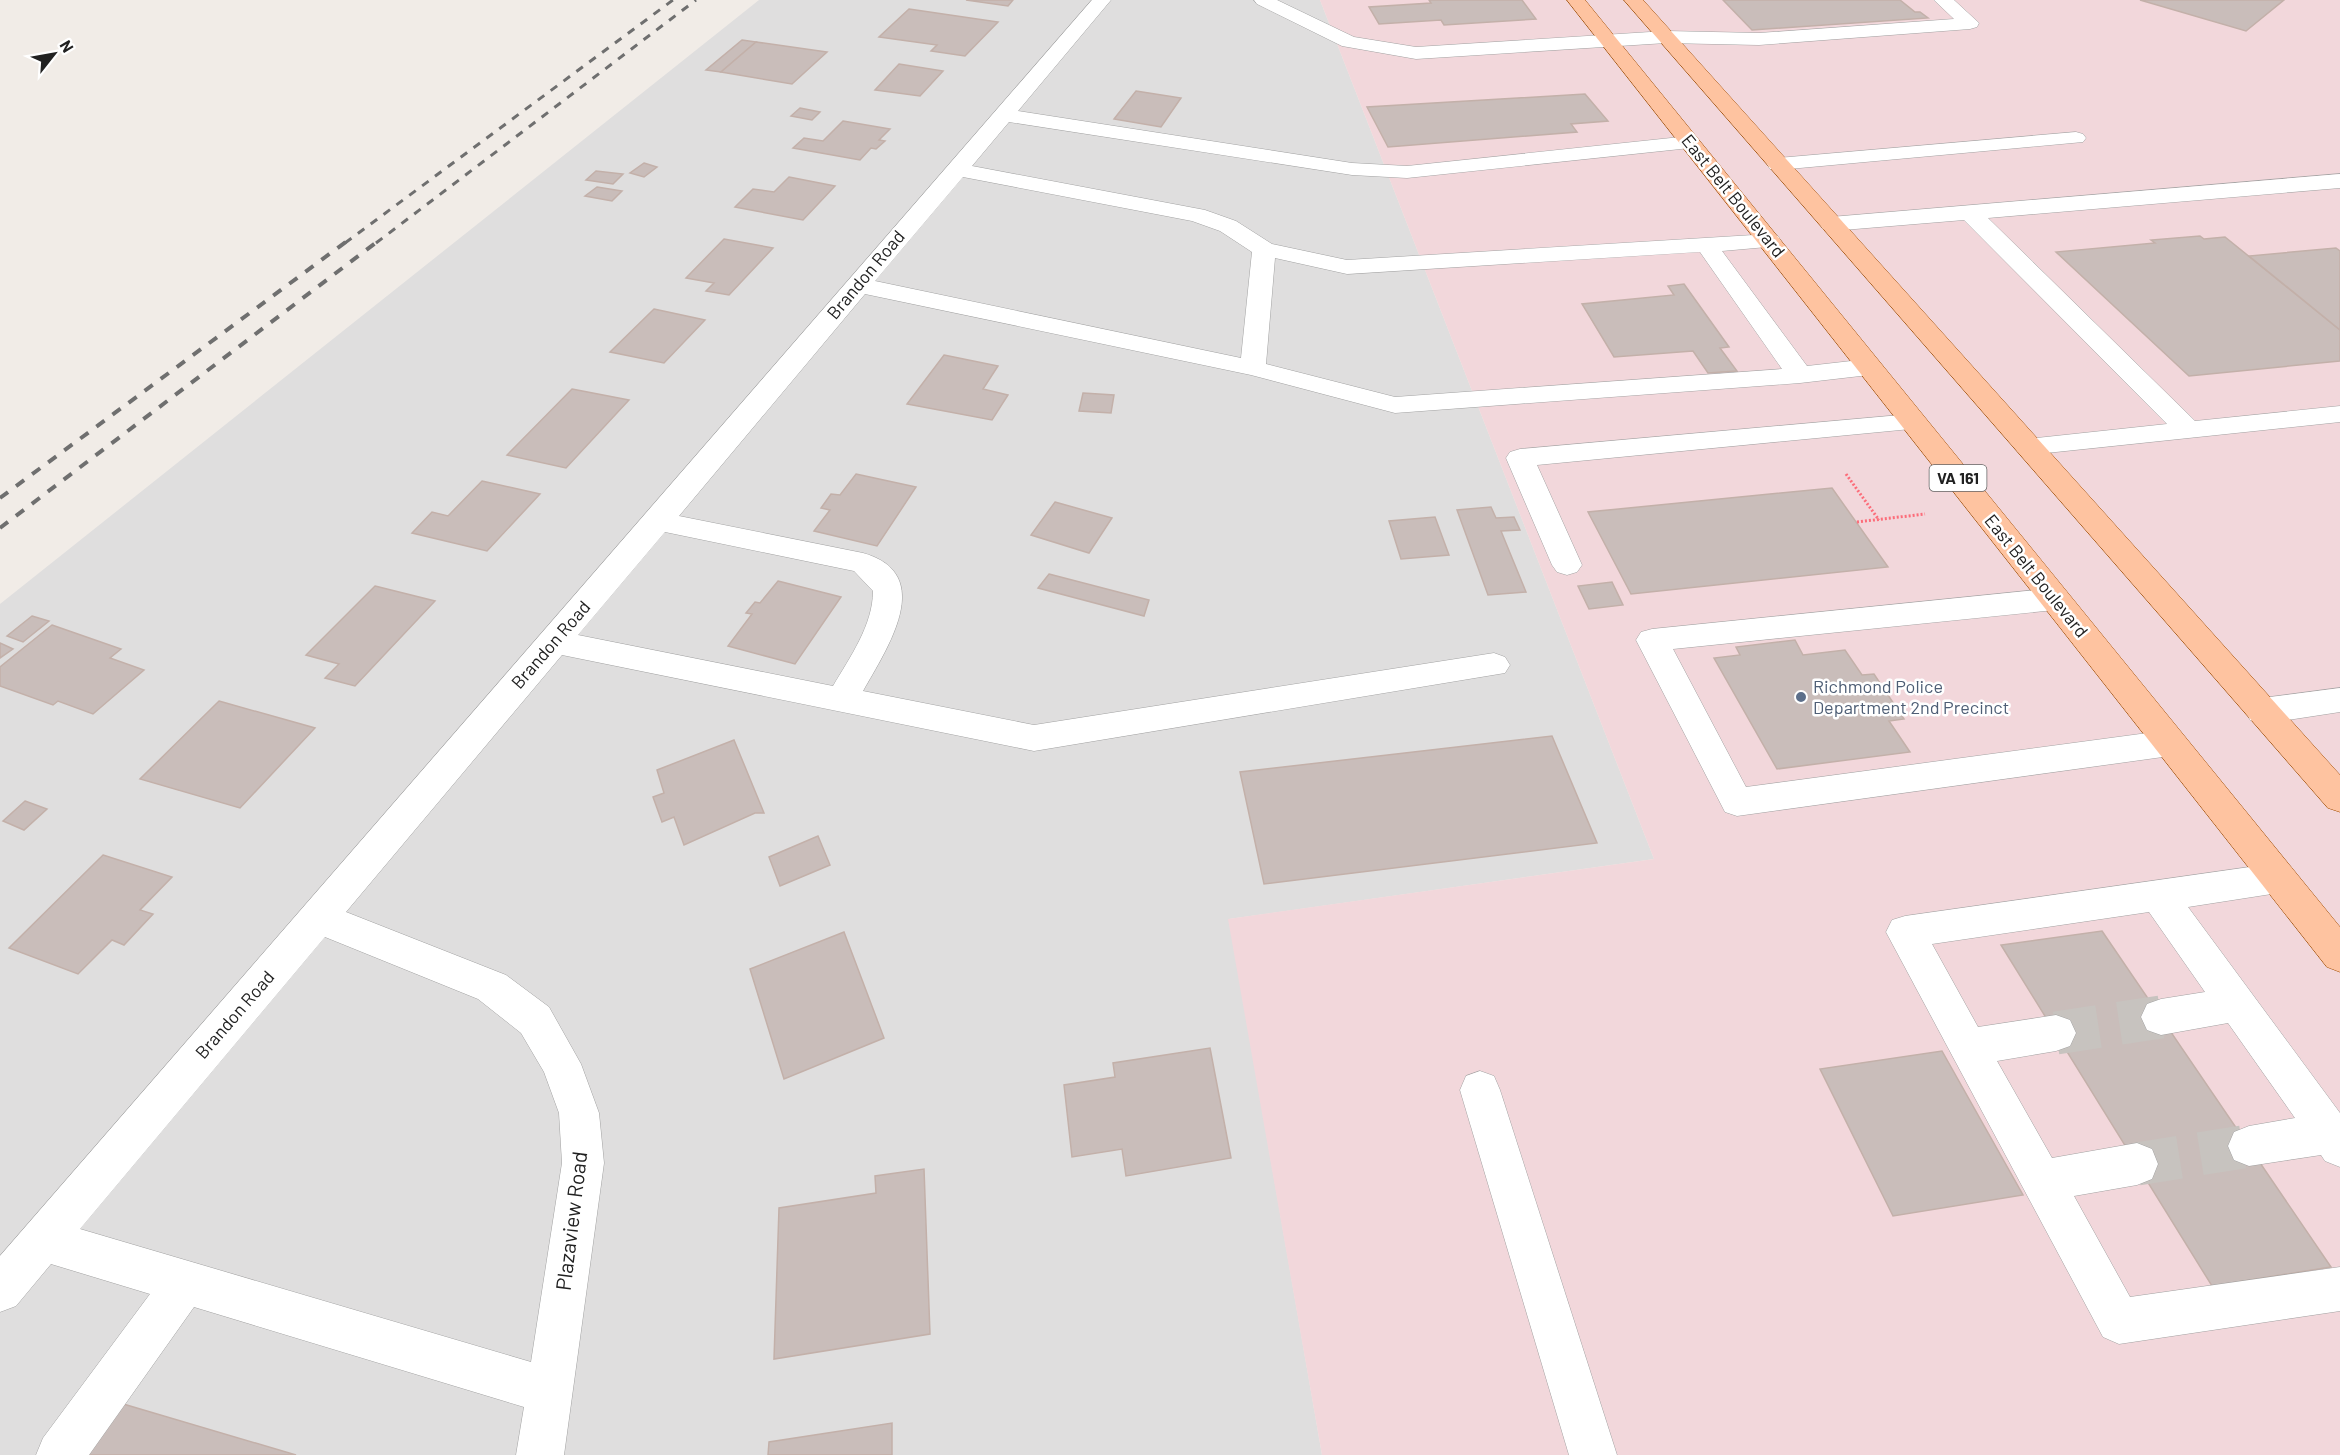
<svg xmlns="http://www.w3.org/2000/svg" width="2340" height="1455" font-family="Barlow,sans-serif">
<rect width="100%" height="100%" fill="#f1ece7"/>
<path fill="#dfdede" d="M759,0H1320L1654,859L1229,919L1322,1455H0V604Z"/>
<path fill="#f2d7db" d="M1320,0H2340V1455H1322L1228,919L1654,859Z"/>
<g fill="#c9bdba" stroke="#c3b0a9" stroke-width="1.5">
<path d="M966,0H1013L1008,6Z"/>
<path d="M1429,0H1522L1536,19L1444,25L1441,20L1379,24L1369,7L1431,3Z"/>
<path d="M1723,0H1900L1915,12H1920L1928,18L1752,30Z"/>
<path d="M2140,0H2284L2246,31Z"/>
<path d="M909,9L998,22L965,56L931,51L937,45L879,37Z"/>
<path d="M742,40L756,42L721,72L706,70Z"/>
<path d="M756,42L827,52L792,84L721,72Z"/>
<path d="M899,64L943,71L920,96L875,90Z"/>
<path d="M1136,91L1181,98L1161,127L1114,119Z"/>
<path d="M1585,94L1608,121L1571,124L1577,132L1388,147L1367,107Z"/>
<path d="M800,108L820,112L812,120L791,116Z"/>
<path d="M843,121L890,129L879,140L885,141L876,149L871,148L860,160L793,148L804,138L823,141Z"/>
<path d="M644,163L657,167L644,177L630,173Z"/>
<path d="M596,171L623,174L613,184L586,180Z"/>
<path d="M789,177L835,186L803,220L735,207L753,189L774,192Z"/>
<path d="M597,187L622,191L612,201L585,196Z"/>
<path d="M2200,236L2204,239L2225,237L2340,330V361L2189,376L2056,252L2155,243L2151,240Z"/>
<path d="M724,239L773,248L729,295L706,291L714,283L686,278Z"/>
<path d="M2336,248L2340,251V330L2249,256Z"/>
<path d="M1684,284L1729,347L1720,348L1737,371L1708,373L1693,351L1614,357L1582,304L1674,295L1668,286Z"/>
<path d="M654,309L705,320L664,363L610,352Z"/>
<path d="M944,355L998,366L983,389L1008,395L992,420L907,404Z"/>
<path d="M572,389L629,400L566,468L507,455Z"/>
<path d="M1083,393L1114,395L1111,413L1079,411Z"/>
<path d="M856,474L916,487L877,546L814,531L830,510L821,508L831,494L840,495Z"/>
<path d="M482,481L540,494L487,551L412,533L432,512L448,516Z"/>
<path d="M1832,488L1888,567L1631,594L1588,512Z"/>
<path d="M1055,502L1112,518L1089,553L1031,535Z"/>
<path d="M1491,507L1496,518L1514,517L1520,530L1501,531L1526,592L1488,595L1457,510Z"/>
<path d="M1435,517L1449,555L1401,559L1389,521Z"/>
<path d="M1049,574L1149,600L1144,616L1038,588Z"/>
<path d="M778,581L841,597L795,664L728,646L752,614L746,613L755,602L760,603Z"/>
<path d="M1612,582L1623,605L1589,609L1578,586Z"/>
<path d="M375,586L435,601L355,686L325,678L339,664L306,655Z"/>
<path d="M32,616L49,621L23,642L7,636Z"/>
<path d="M52,625L121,649L110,658L144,670L93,714L58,701L53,705L0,686V667Z"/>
<path d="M1795,640L1803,655L1845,650L1862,675L1874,674L1904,719L1889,721L1910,752L1777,769L1714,658L1740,655L1736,647Z"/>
<path d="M0,643L13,649L0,658Z"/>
<path d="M219,701L315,728L240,808L140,779Z"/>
<path d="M1552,736L1597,843L1264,884L1240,772Z"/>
<path d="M734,740L764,813H755L684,845L674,817L662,822L653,797L664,793L657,770Z"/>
<path d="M25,801L47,809L24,830L3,821Z"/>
<path d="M818,836L830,865L780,886L769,857Z"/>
<path d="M103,855L172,877L140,910L153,914L124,945L112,940L78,974L9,948Z"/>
<path d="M2102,931L2331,1267L2212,1286L2001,945Z"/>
<path d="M844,932L884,1038L784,1079L750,969Z"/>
<path d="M1210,1048L1231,1158L1126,1176L1122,1149L1072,1157L1064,1085L1115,1077L1113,1063Z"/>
<path d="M1942,1051L2023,1195L1893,1216L1820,1069Z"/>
<path d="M924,1169L930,1334L774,1359L779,1208L876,1193L875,1176Z"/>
<path d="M120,1403L296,1455H86Z"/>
<path d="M892,1423V1455H768L769,1442Z"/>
</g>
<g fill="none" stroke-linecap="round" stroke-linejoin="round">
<g stroke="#c7c3bf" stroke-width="43" stroke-dasharray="43 21" stroke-linecap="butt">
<path d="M2056,1033L2161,1017"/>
<path d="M2137,1164L2249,1146"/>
</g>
<g stroke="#a2a2a2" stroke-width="1">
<g id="minor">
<path d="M1092,0H1111L1018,111L1352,163L1407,166L1690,136L1697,138L1700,142L1697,146L1690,148L1407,178L1352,175L1009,122L972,166L1205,210L1236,221L1272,244L1347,260L1770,234L1778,236L1781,241L1778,246L1722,251L1807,366L1869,359L1878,362L1882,367L1878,372L1869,375L1800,383L1395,413L1251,375L865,294L679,516L863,553C938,574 886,650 863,691L1034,725L1494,653L1505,657L1510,665L1505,673L1034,751L562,655L346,912L506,975L549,1007L581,1064L599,1113L604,1163L564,1455H516L524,1407L194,1307L89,1455H36L43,1438L150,1294L51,1264L16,1306L0,1312V1256ZM963,177L1192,221L1220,231L1252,252L1241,358L875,281ZM1700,252L1782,369L1395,397L1266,364L1275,258L1347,274ZM665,532L854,571L873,591C873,625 850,657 833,686L578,635ZM325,937L478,999L521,1033L544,1072L559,1113L562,1163L531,1362L80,1229Z"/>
<path d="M1254,0H1277L1354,37L1416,47L1666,31L1759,33L1954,19L1934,0H1954L1979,23L1977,27L1970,29L1759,45L1666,43L1416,59L1342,46L1257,4Z"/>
<path d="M2076,132L2083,134L2086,138L2083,142L1778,170L1770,169L1767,164L1770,159L1778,158Z"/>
<path d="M2340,174V188L1988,218L2195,421L2340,406V422L2028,455L2018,452L2014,446L2018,440L2167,424L1964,220L1831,231L1823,229L1820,224L1823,219L1831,217Z"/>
<path d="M1912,414L1921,416L1925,422L1921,428L1537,465L1582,565L1577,572L1567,575L1557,572L1552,565L1506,458L1510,452L1520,449Z"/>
<path d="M2055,588L2066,591L2070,599L2066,607L2055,610L1673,649L1746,787L2170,730L2182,734L2187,743L2182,752L2170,756L1737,816L1725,812L1636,640L1641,632L1652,629Z"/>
<path d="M2340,688V712L2262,724L2250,720L2246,711L2250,702L2262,698Z"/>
<path d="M2278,863L2291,867L2296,878L2291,889L2278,893L2188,907L2340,1113V1167L2325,1161L2321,1155L2249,1166L2234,1160L2228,1146L2234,1132L2249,1126L2295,1118L2228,1023L2161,1035L2147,1030L2141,1017L2147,1004L2161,999L2205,992L2149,912L1932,944L1978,1027L2056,1015L2070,1020L2076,1033L2070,1046L2056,1051L1997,1061L2052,1158L2137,1143L2152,1149L2158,1164L2152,1179L2137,1185L2074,1196L2130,1297L2340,1267V1311L2119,1344L2103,1337L1886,932L1892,920L1905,916Z"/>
<path d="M1480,1071L1494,1076L1500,1090L1617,1455H1569L1460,1090L1466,1076Z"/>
</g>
</g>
<g stroke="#9e4b00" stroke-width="1">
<g id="major">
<path d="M1567,0H1585L2340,927V972L2327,967Z"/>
<path d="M1624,0H1643L2340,775V812L2328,808Z"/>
</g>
</g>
<g stroke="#fc6d7a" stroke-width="3" stroke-dasharray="2 2" stroke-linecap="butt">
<path d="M1846,474L1879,520"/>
<path d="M1857,522L1925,514"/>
</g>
<use href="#minor" fill="#fff" fill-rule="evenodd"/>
<use href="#major" fill="#fec3a0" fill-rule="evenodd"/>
<g stroke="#6f6f6f" stroke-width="3" stroke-dasharray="8 8" stroke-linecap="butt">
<path d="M345,243L673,0"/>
<path d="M376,243L696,0"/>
</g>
<g stroke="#6f6f6f" stroke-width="4" stroke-dasharray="10 10" stroke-linecap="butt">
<path d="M0,498L347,241"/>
<path d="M0,528L378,241"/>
</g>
</g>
<circle fill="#5c6f8a" stroke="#fff" stroke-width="2" cx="1801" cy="697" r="6"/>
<g text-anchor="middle" stroke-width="5" stroke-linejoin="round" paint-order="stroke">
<rect fill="#fff" stroke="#646464" stroke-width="1.5" x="1929.5" y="465" width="57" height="26" rx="4.5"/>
<g font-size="16" font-weight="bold" fill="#212121">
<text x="1958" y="484">VA 161</text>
</g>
<g font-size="18" fill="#212121" stroke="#fff">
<text transform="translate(1733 196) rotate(51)" y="6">East Belt Boulevard</text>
<text transform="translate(866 275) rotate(-50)" y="6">Brandon Road</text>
<text transform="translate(2036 576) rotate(51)" y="6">East Belt Boulevard</text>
<text transform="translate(551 645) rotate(-49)" y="6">Brandon Road</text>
<text transform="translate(235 1015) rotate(-49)" y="6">Brandon Road</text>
</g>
<g font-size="18" fill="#4e5e75" stroke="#fff" text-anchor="start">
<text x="1813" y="693">Richmond Police<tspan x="1813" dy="21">Department 2nd Precinct</tspan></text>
</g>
<g font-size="21" fill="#212121" stroke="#fff">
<text transform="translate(572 1221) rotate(-83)" y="7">Plazaview Road</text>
</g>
</g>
<g transform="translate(54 54) rotate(59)" stroke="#ffffff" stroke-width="4.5" paint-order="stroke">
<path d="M0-4.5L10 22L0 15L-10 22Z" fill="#212121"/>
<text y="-9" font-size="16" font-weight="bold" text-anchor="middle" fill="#212121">N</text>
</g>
</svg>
